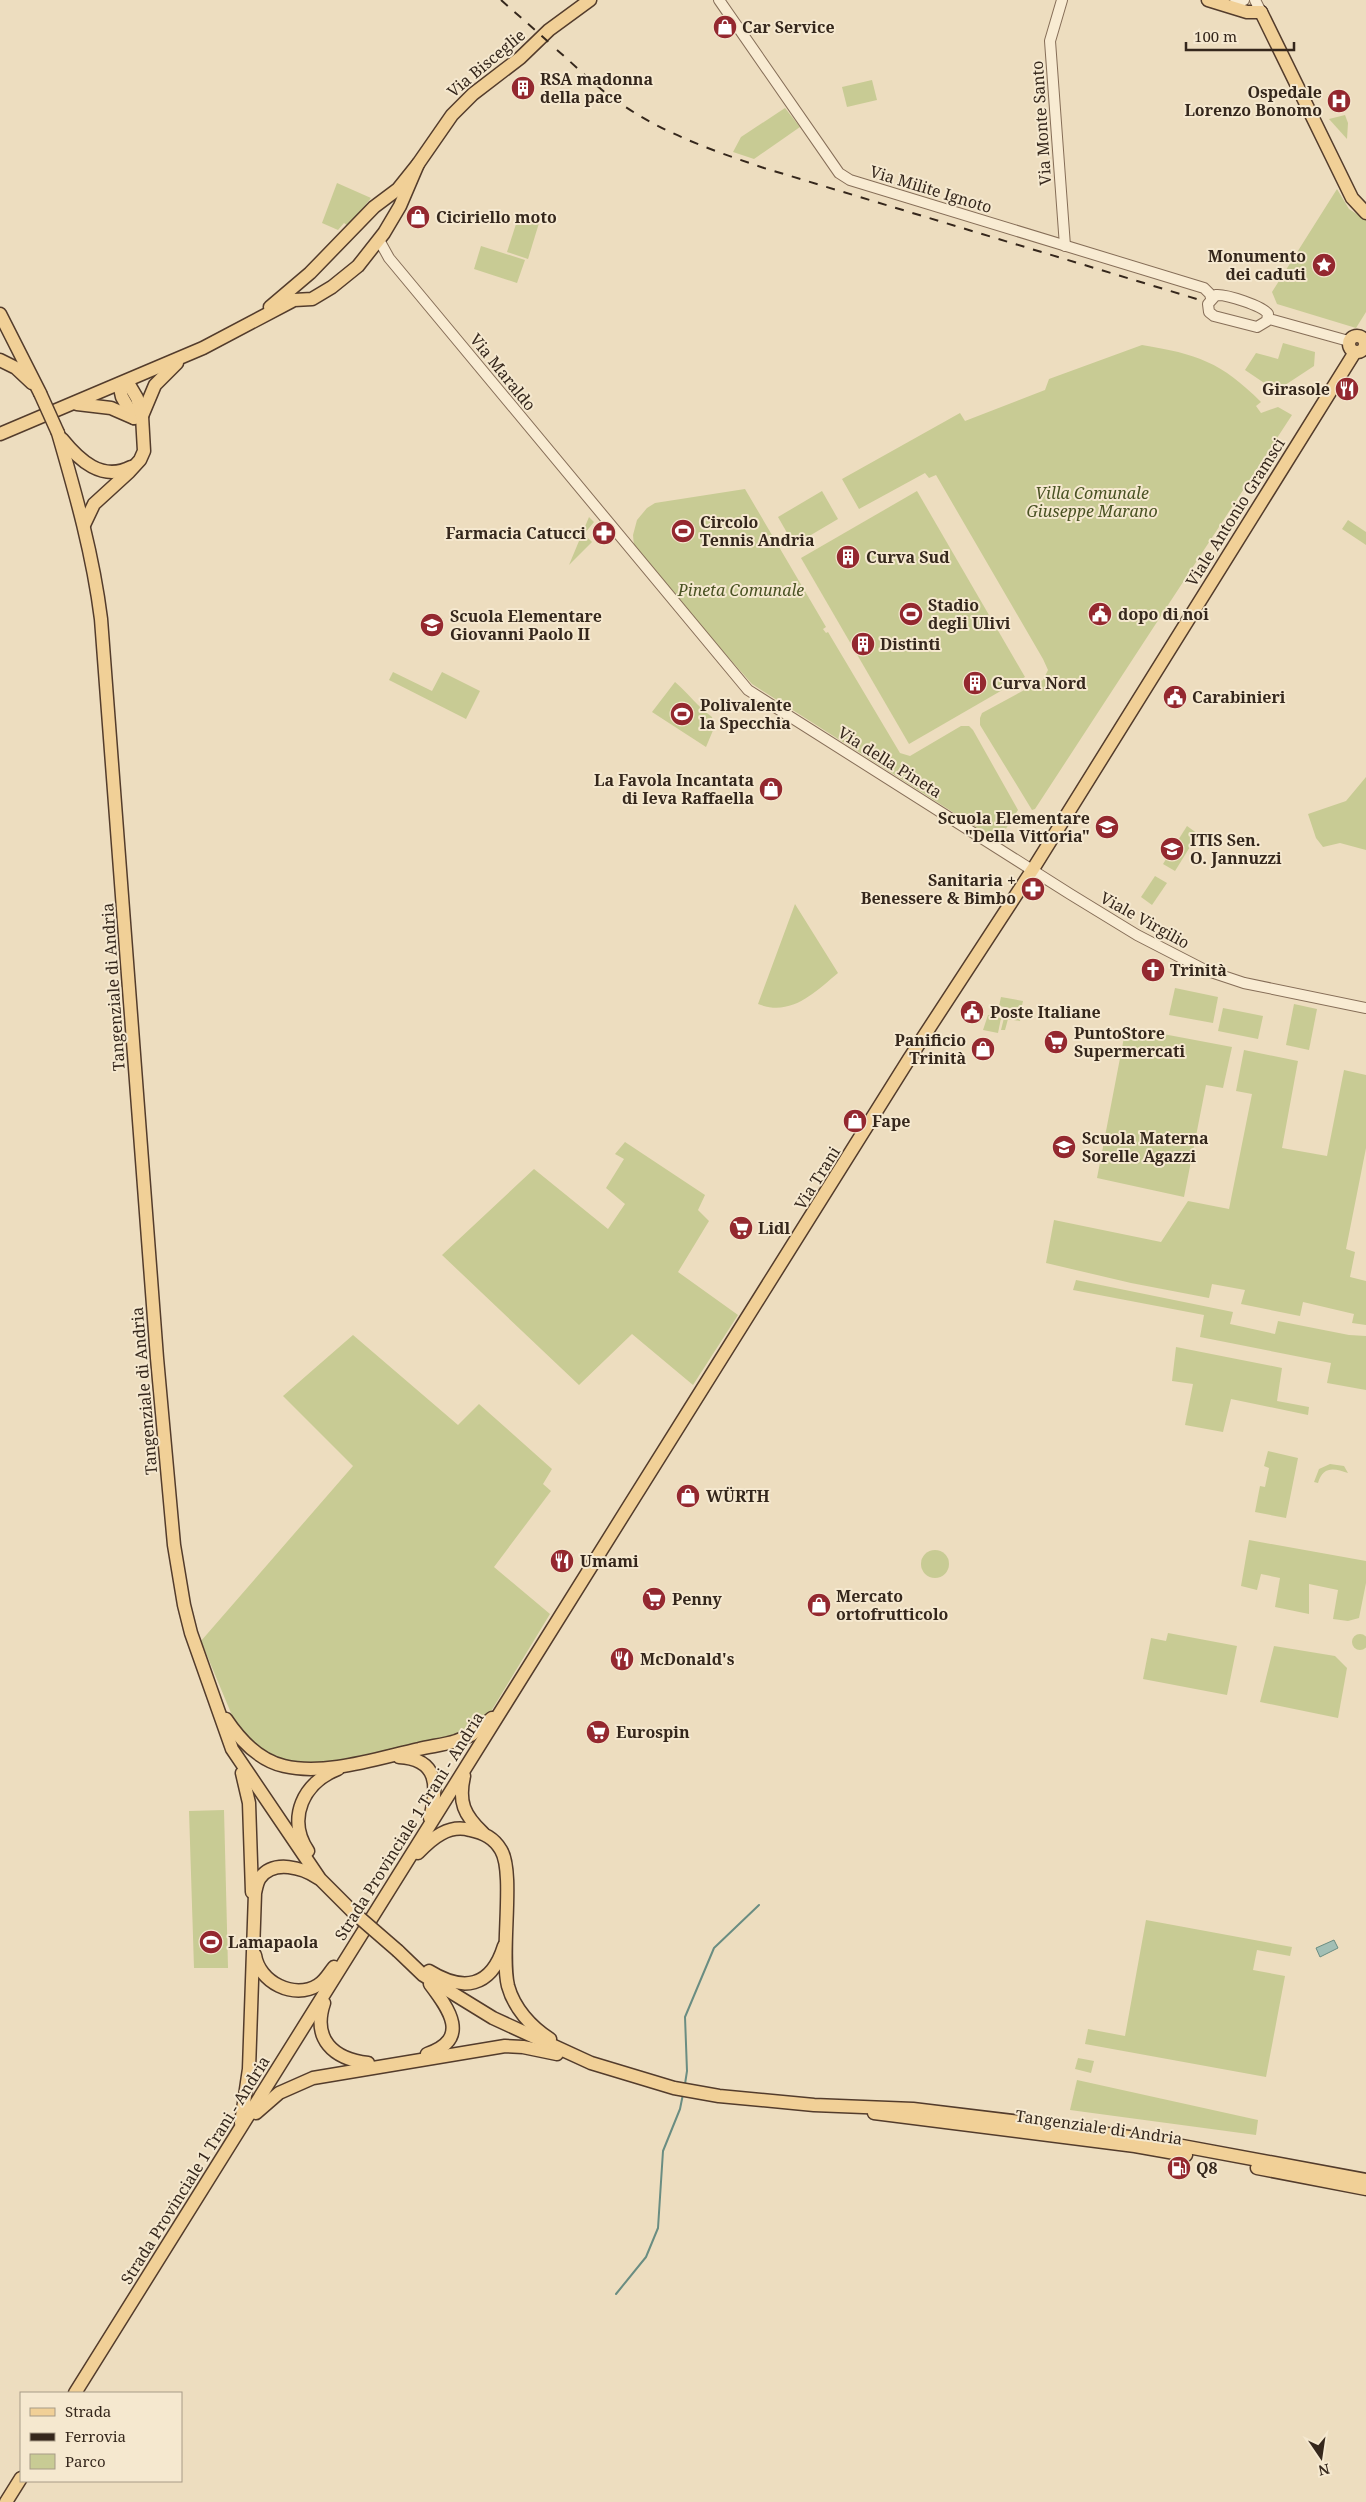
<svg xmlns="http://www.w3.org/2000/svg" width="1366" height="2502" font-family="'Noto Serif',serif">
<rect width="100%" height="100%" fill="#edddbf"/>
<g fill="#c8cb94">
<path d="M872,80L877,100L847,107L842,87Z"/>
<path d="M785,108L800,127L754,159L733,152L741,137Z"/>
<path d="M1345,115L1348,123L1347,139L1329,119Z"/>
<path d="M337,183L371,198L348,226L344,223L338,230L322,223Z"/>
<path d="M1337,189L1349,209L1366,220V312L1356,328L1277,304L1272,292Z"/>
<path d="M533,221L539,223L528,259L507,252L516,224Z"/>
<path d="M481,246L525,260L517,283L474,269Z"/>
<path d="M1283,343L1315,352L1314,366L1276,391L1245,370L1256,353L1278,359Z"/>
<path d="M1142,345C1197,354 1221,362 1261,402L1256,406L1261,413L1278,407L1292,415L1035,809L1032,810L980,725V718L982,713L1043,680L1048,670L1043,659L936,475L929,478L925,473L859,509L842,479L960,413L965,421L1045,390L1049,379Z"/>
<path d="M745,489L826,627L823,629L826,633L828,632L900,753L910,756L961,726H969L973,730L1018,810L998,841L752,684L657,577L634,546L633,535L637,520L647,508L655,503Z"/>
<path d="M822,491L838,519L794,545L778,517Z"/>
<path d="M917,491L1025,677L909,744L801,558Z"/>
<path d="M589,517L594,522L584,534L592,542L569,565Z"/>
<path d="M1348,520L1366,532V545L1342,529Z"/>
<path d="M393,672L432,691L442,672L480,691L466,719L389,680Z"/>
<path d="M675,682C688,693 698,707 712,717L714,728L706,747L652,712Z"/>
<path d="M1366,777V850L1340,843L1323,847L1316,838L1308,814L1346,801Z"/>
<path d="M1187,826L1198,834L1175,871L1163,864Z"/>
<path d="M1155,876L1167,883L1152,905L1141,897Z"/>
<path d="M795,904L838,973C814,993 791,1017 758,1004Z"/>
<path d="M1175,988L1218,997L1213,1023L1169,1015Z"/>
<path d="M1001,997L1023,1001L1021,1010L999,1006Z"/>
<path d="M1294,1004L1317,1009L1309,1050L1286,1045Z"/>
<path d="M1223,1008L1263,1016L1258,1039L1218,1031Z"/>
<path d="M1006,1010L1022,1013L1020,1021L1008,1019L1005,1030H1001Z"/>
<path d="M988,1015L1001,1018L998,1033L983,1030Z"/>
<path d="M1126,1027L1232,1047L1223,1088L1206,1085L1184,1197L1097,1178Z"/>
<path d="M1244,1050L1298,1061L1282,1148L1327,1156L1344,1070L1366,1075V1148L1346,1249L1355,1252L1350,1277L1366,1281V1325L1352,1323L1354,1314L1303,1302L1300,1316L1241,1304L1245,1290L1212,1284L1209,1298L1131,1283L1046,1263L1054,1220L1161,1242L1188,1201L1229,1209L1252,1094L1236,1091Z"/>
<path d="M625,1142L705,1195L698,1210L709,1221L678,1272L738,1315L693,1385L632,1334L579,1385L442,1255L534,1169L608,1229L625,1204L606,1188L624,1159L615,1154Z"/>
<path d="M1076,1280L1233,1312L1230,1324L1275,1334L1278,1321L1349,1335L1366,1336V1390L1327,1383L1331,1363L1200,1337L1204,1315L1073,1290Z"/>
<path d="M353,1335L458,1425L479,1404L552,1469L543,1484L551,1491L494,1567L550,1614L490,1713L460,1736L312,1765L275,1759L250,1745L236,1725L201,1641L353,1466L283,1396Z"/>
<path d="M1176,1347L1282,1368L1277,1401L1309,1407L1308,1415L1231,1399L1223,1432L1185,1425L1193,1384L1172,1381Z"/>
<path d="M1268,1451L1298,1458L1286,1518L1255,1512L1260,1486L1265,1487L1269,1468L1264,1466Z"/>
<path d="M1330,1464L1344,1466L1348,1473C1334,1468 1323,1466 1318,1483L1314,1482L1319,1469Z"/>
<path d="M1249,1540L1366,1561V1583L1359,1618L1348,1621L1333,1619L1338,1590L1309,1584V1614L1275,1607L1280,1578L1261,1574L1257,1590L1241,1586Z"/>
<circle cx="935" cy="1564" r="14"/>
<path d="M1168,1633L1237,1646L1227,1695L1143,1679L1151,1638L1166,1641Z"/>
<circle cx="1360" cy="1642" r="8"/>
<path d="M1274,1646L1335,1656L1347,1668L1338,1718L1260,1702Z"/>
<path d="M224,1810L228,1968H194L189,1811Z"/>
<path d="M1146,1920L1292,1947L1290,1956L1257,1950L1253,1970L1285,1976L1266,2077L1085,2044L1088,2029L1125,2036Z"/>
<path d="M1078,2058L1094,2061L1091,2073L1075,2069Z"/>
<path d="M1077,2080L1258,2120L1256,2135L1070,2110Z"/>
</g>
<path fill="#a2bfb5" stroke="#6a8d82" d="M1334,1940L1338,1948L1320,1957L1316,1948Z"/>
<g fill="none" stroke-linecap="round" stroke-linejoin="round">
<g stroke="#6a8d82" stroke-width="2">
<path d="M685,2084L687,2071L685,2017L714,1948L759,1905"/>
<path d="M616,2294L646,2257L658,2228L663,2151L680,2109L683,2094"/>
</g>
<g stroke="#866e58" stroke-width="12">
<g id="minor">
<path d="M719,0L839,173L850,180L1204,288L1210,294L1211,298"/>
<path d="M1062,0L1050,41L1065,246"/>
<path d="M1255,0L1261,12"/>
<path d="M1235,2L1244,0"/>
<path d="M379,240L389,258L748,690L1070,894L1137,935L1205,970L1244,983L1366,1008"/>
<path d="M1216,295C1226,294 1263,306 1268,314L1267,321L1257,327L1214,316L1209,312L1208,304Z"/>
<path d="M1273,320L1345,340"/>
</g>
</g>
<g stroke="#533c2c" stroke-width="15">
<g id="major">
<path d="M1208,0L1247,12H1261"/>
<path d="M1261,12L1352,198L1366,213"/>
<path d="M270,307L310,273L374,207L398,189L418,164L452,115L473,94L520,58L549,30L590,0"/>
<path d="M0,314L40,393"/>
<circle cx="1357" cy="344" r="8"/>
<path d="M0,360L16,368L32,383"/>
<path d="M119,384L122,397L134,418"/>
<path d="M77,404L111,408L134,418"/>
<path d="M142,416L155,385L177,363"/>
<path d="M58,433C76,495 93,555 101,619L157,1358L174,1545L184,1605L191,1633L232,1749L320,1879L353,1912"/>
<path d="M0,434L203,348L294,300L312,299L332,287L358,266L384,233L400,206L418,164"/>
<path d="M62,439C79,460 102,482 131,467"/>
<path d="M84,525L94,504L129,472L140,460L144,451L142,416L137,398L127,381"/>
<path d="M226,1719C240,1740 258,1760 284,1766C325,1776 378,1758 419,1749C431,1746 444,1745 456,1741L471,1735L492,1718"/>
<path d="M399,1757C439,1759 438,1787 430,1818"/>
<path d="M242,1773L249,1803L252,1892"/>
<path d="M464,1776C458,1802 464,1815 483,1833"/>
<path d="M308,1851C286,1818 304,1782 338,1769"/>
<path d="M418,1853C432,1838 449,1824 470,1830C484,1833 494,1838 501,1850C515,1873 500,1953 508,1986C514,2008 531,2027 550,2039"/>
<path d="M398,1951L423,1975L493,2018L591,2063L674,2088L719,2096L814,2105L913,2109L1029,2123L1150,2140L1366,2180"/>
<path d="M255,1955C259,1982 294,2000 318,1985C325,1981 329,1973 334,1967"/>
<path d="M429,1971C463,1992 491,1988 504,1946"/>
<path d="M324,2003C312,2039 333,2059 368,2063"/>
<path d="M427,2054C471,2039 449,2009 430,1984"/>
<path d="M256,2113L279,2093L313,2078L505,2046L523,2047L557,2054"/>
<path d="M874,2113L1135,2146L1186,2155"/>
<path d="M241,2123L249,2069L255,1893C256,1889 257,1882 260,1878C274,1859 303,1868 318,1878"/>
<path d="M1257,2168L1366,2189"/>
<path d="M75,2393L629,1506L909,1059L1033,869L1355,352"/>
<path d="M6,2502L21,2478"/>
</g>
</g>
<use href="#minor" stroke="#f8ebd2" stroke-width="10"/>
<use href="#major" stroke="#f1d097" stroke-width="12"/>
<g stroke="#35271c" stroke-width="2" stroke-dasharray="9 9" stroke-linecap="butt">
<path d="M501,0L552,45"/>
<path d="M557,50C578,68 598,89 621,104C665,134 714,151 764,168L1200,300"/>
</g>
<g stroke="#533c2c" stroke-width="15" stroke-linecap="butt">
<g id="major-bridge">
<path d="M40,393L58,433"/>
<path d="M353,1912L398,1951"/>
</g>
</g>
<use href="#major-bridge" stroke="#f1d097" stroke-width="12"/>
</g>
<defs>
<g id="shop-disc" transform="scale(1.25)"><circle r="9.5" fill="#94282f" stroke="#f5e8cf"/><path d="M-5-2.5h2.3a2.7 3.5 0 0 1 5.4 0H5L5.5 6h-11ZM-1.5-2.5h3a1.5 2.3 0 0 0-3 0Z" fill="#fff"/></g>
<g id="building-disc" transform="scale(1.25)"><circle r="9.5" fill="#94282f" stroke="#f5e8cf"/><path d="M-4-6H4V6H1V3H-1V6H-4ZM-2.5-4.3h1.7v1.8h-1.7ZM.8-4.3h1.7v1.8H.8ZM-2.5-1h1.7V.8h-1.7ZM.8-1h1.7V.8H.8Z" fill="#fff"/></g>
<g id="hospital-disc" transform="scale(1.25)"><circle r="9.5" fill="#94282f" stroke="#f5e8cf"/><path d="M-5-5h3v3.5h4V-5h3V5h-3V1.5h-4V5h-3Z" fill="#fff"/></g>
<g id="sight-disc" transform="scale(1.25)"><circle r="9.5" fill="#94282f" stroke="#f5e8cf"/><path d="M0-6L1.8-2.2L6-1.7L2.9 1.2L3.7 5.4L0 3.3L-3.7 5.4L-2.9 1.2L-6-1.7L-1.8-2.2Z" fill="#fff"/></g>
<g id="restaurant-disc" transform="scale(1.25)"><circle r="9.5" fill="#94282f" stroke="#f5e8cf"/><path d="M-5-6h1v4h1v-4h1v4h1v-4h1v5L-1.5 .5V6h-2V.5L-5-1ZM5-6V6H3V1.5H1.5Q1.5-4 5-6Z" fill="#fff"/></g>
<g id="stadium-disc" transform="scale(1.25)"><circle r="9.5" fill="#94282f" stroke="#f5e8cf"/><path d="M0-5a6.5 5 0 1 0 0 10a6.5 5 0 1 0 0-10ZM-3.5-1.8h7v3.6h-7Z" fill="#fff"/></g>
<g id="pharmacy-disc" transform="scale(1.25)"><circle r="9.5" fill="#94282f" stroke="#f5e8cf"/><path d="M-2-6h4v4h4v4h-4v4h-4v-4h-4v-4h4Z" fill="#fff"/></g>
<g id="civic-disc" transform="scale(1.25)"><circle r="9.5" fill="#94282f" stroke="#f5e8cf"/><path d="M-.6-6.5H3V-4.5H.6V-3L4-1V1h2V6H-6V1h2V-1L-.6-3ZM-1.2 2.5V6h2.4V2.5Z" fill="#fff"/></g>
<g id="school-disc" transform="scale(1.25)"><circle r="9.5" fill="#94282f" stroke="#f5e8cf"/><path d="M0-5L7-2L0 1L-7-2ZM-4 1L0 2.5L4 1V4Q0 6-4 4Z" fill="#fff"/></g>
<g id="university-disc" transform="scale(1.25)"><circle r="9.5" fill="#94282f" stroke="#f5e8cf"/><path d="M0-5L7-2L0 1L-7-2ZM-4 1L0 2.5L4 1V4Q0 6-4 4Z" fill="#fff"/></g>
<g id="church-disc" transform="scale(1.25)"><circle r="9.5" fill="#94282f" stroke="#f5e8cf"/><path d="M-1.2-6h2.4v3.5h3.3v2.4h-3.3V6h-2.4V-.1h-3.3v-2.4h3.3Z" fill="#fff"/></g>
<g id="supermarket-disc" transform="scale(1.25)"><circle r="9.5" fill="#94282f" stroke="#f5e8cf"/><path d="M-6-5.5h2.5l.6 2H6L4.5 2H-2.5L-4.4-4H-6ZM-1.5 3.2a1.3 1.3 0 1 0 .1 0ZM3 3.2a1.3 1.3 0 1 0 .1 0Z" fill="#fff"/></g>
<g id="fuel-disc" transform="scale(1.25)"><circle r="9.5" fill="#94282f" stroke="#f5e8cf"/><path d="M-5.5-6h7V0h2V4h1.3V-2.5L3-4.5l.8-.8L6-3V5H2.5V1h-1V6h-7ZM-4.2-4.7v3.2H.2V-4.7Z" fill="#fff"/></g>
</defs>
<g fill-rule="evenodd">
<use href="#shop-disc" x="725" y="27"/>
<use href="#building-disc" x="523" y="88"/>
<use href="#hospital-disc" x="1339" y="101"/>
<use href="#shop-disc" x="418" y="217"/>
<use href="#sight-disc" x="1324" y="265"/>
<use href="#restaurant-disc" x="1347" y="389"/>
<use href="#stadium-disc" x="683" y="531"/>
<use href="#pharmacy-disc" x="604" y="533"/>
<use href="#building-disc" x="848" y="557"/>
<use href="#stadium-disc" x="911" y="614"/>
<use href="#civic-disc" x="1100" y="614"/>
<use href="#school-disc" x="432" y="625"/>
<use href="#building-disc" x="863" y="644"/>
<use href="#building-disc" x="975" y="683"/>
<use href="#civic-disc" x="1175" y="697"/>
<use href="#stadium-disc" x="682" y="714"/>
<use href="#shop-disc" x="771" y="789"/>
<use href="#school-disc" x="1107" y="827"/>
<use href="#university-disc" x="1172" y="849"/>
<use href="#pharmacy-disc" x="1033" y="889"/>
<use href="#church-disc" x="1153" y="970"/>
<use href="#civic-disc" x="972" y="1012"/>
<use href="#supermarket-disc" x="1056" y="1042"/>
<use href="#shop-disc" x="983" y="1049"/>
<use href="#shop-disc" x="855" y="1121"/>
<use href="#school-disc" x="1064" y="1147"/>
<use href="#supermarket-disc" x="741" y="1228"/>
<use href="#shop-disc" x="688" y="1496"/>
<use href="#restaurant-disc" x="562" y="1561"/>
<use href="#supermarket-disc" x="654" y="1599"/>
<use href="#shop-disc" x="819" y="1605"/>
<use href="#restaurant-disc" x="622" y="1659"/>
<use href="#supermarket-disc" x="598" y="1732"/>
<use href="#stadium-disc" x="211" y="1942"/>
<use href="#fuel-disc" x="1179" y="2168"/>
</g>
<g text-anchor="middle" stroke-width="4" stroke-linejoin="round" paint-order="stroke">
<g font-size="16" font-weight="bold" fill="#35271c" stroke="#f5e8cf" text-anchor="start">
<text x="742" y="33">Car Service</text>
<text x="540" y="85">RSA madonna<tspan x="540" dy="18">della pace</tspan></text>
<text x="1322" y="98" text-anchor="end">Ospedale<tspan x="1322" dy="18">Lorenzo Bonomo</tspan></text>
<text x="436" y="223">Ciciriello moto</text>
<text x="1306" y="262" text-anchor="end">Monumento<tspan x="1306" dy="18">dei caduti</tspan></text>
<text x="1330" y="395" text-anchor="end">Girasole</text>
<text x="700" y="528">Circolo<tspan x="700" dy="18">Tennis Andria</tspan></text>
<text x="586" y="539" text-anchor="end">Farmacia Catucci</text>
<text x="866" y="563">Curva Sud</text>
<text x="928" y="611">Stadio<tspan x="928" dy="18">degli Ulivi</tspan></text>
<text x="1118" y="620">dopo di noi</text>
<text x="450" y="622">Scuola Elementare<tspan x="450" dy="18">Giovanni Paolo II</tspan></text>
<text x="880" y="650">Distinti</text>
<text x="992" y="689">Curva Nord</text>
<text x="1192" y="703">Carabinieri</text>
<text x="700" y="711">Polivalente<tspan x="700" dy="18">la Specchia</tspan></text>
<text x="754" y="786" text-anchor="end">La Favola Incantata<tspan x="754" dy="18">di Ieva Raffaella</tspan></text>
<text x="1090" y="824" text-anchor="end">Scuola Elementare<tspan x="1090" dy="18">"Della Vittoria"</tspan></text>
<text x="1190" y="846">ITIS Sen.<tspan x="1190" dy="18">O. Jannuzzi</tspan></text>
<text x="1016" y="886" text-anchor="end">Sanitaria +<tspan x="1016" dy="18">Benessere &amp; Bimbo</tspan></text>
<text x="1170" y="976">Trinità</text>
<text x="990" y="1018">Poste Italiane</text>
<text x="1074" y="1039">PuntoStore<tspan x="1074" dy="18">Supermercati</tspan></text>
<text x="966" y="1046" text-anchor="end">Panificio<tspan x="966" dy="18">Trinità</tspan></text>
<text x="872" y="1127">Fape</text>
<text x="1082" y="1144">Scuola Materna<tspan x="1082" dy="18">Sorelle Agazzi</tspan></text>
<text x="758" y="1234">Lidl</text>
<text x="706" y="1502">WÜRTH</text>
<text x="580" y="1567">Umami</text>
<text x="836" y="1602">Mercato<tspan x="836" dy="18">ortofrutticolo</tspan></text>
<text x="672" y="1605">Penny</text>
<text x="640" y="1665">McDonald's</text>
<text x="616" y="1738">Eurospin</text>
<text x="228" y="1948">Lamapaola</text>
<text x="1196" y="2174">Q8</text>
</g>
<g font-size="16" fill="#35271c" stroke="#f5e8cf">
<text transform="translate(486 63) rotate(-40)" y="6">Via Bisceglie</text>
<text transform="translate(1041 123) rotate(-94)" y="6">Via Monte Santo</text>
<text transform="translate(931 189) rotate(17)" y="6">Via Milite Ignoto</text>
<text transform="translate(503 372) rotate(51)" y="6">Via Maraldo</text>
<text transform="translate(1235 512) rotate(-58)" y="6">Viale Antonio Gramsci</text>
<text transform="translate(890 762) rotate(32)" y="6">Via della Pineta</text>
<text transform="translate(1145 920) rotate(29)" y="6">Viale Virgilio</text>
<text transform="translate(113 987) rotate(-94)" y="6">Tangenziale di Andria</text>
<text transform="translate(817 1178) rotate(-58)" y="6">Via Trani</text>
<text transform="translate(144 1391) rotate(-95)" y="6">Tangenziale di Andria</text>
<text transform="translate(409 1826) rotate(-58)" y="6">Strada Provinciale 1 Trani - Andria</text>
<text transform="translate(1099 2127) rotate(8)" y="6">Tangenziale di Andria</text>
<text transform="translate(195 2170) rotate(-58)" y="6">Strada Provinciale 1 Trani - Andria</text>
</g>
<g font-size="16" font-style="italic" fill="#495223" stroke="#f5e8cf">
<text x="1092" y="499">Villa Comunale<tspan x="1092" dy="18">Giuseppe Marano</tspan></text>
<text x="741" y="596">Pineta Comunale</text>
</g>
</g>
<rect x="20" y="2392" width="162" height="90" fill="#f5e8cf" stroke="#a89b87"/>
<rect x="30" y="2408" width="25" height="8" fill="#f1d097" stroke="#a89b87"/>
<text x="65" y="2417" font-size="15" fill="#35271c">Strada</text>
<rect x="30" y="2433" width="25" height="8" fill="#35271c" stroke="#a89b87"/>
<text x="65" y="2442" font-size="15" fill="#35271c">Ferrovia</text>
<rect x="30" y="2454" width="25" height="15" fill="#c8cb94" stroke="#a89b87"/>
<text x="65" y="2467" font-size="15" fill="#35271c">Parco</text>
<g transform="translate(1321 2457) rotate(167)" stroke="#f5e8cf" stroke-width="4" paint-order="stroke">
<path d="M0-4L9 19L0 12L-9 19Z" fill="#35271c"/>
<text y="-8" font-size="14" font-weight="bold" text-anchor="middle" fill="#35271c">N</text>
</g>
<path d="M1186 42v8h108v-8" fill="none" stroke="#35271c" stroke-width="2.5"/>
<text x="1194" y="42" font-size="15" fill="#35271c" stroke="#f5e8cf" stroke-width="4" paint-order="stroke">100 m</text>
</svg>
